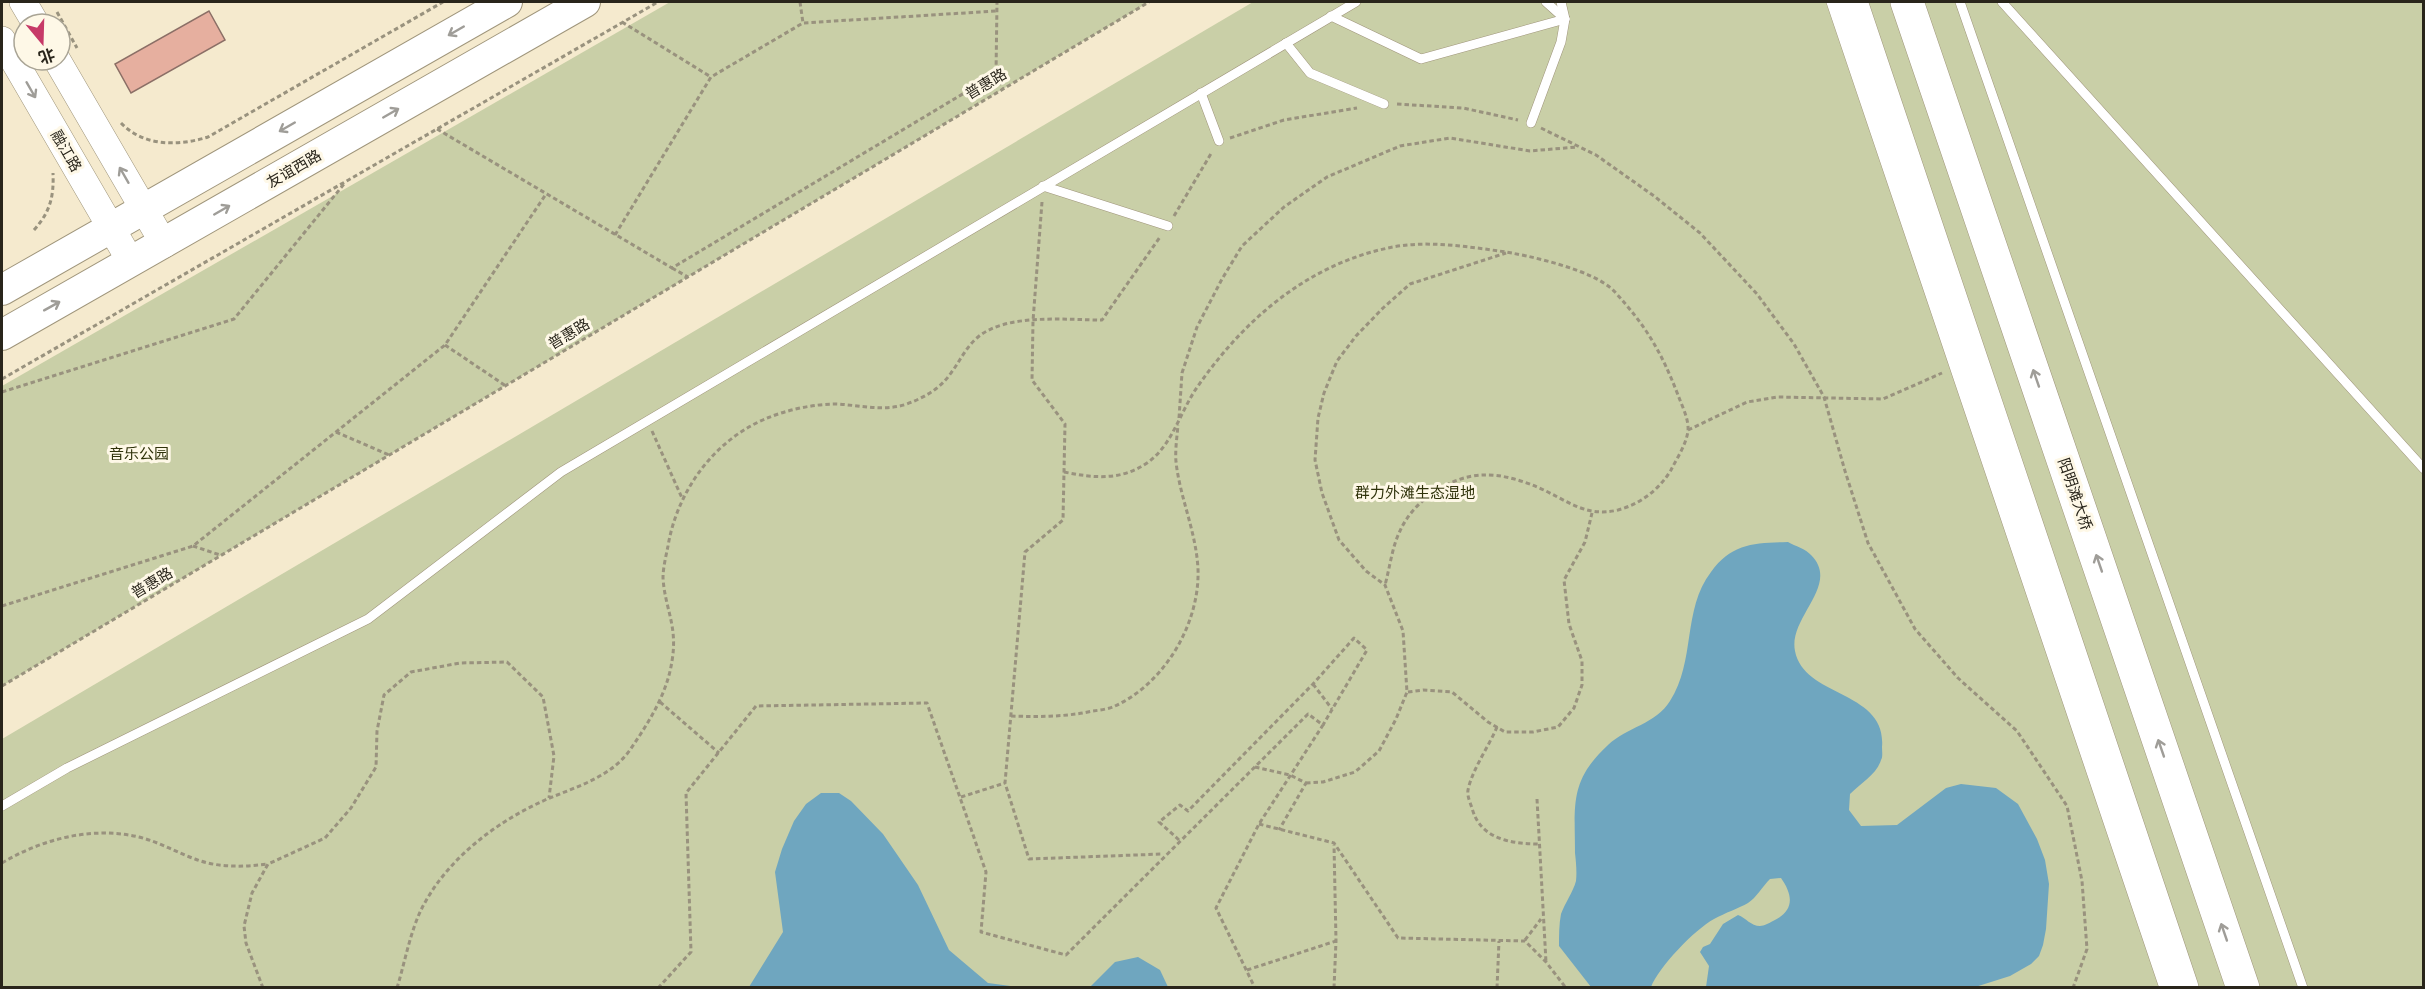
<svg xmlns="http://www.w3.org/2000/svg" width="2425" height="989" font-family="'DejaVu Sans','Noto Sans SC',sans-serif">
<rect width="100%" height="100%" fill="#f5eace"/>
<g fill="#c9cfa7">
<path d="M670,2H1149L2,686V386Z"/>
<path d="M1253,2H2423V987H2V739Z"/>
</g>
<g fill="#6fa6bf">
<path d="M1788,542C1795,546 1806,549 1811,555C1841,585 1788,617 1795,651C1804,698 1887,690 1882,747C1882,751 1883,757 1881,760C1877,774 1860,784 1850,794L1849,810L1861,826L1897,825L1946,788L1961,784L1996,788L2018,804L2037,839L2045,860L2049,884L2046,929L2043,945L2039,956L2031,964L2010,976L1972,988L1706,987L1709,966L1700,952L1703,947L1710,944L1723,924L1738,915C1746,918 1751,926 1760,926C1764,926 1769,923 1773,921C1795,911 1793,895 1781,878L1770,879C1763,886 1756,898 1748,903C1739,908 1725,913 1714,919C1694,930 1659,967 1651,987H1591L1559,946C1559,936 1559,924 1561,914C1565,903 1573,892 1576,881C1577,872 1576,862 1575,853C1575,805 1569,781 1608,745C1627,727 1656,724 1670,701C1696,661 1682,610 1711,572C1732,543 1754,543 1788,542Z"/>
<path d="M821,793H839L851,801L883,834L918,885L949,950L988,983L1018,987H749L783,932L775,872L782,849L794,821L806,804Z"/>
<path d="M1138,957L1160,970L1168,987H1090L1115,962Z"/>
</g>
<path fill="#e6af9f" stroke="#8b6f66" stroke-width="1.5" d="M209,11L225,40L131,93L115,64Z"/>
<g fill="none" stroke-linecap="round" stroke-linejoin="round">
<g stroke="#9f957b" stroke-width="10">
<g id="lane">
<path d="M1546,2L1565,19"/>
<path d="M1831,2L2164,988"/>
<path d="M1960,2L2303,988"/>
<path d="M2002,2L2424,469"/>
<path d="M1331,16L1421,59L1565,19"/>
<path d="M1286,43L1310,73L1384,104"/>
<path d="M1201,93L1219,141"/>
<path d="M1531,123L1561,42L1565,19L1561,2"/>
<path d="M1043,186L1168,226"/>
<path d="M2,806L67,768L368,619L561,472L1356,2"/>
</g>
</g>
<g stroke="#9f957b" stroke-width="28">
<g id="secondary">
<path d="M23,2L36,24"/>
<path d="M2,40L131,262"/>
<path d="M57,60L164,244"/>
</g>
</g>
<g stroke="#9f957b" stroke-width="32">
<g id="primary">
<path d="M2,290L507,2"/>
<path d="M2,335L585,2"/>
</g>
</g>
<g stroke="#9f957b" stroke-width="34">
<g id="highway">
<path d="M1851,2L2182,988"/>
<path d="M1907,2L2243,988"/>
</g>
</g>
<g stroke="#99927e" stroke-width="3" stroke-dasharray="4.5 3" stroke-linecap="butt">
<path d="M800,2L803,23"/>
<path d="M57,12L77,48"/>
<path d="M622,22L711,77"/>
<path d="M996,74L1003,88"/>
<path d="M1397,104L1463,108L1518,120"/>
<path d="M121,123C144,147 179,146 208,137L443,2"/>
<path d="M1541,128L1596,155L1654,196L1700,233L1757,294L1794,344L1824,397L1845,471L1868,543L1915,629L1958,678L2017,731L2067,806L2082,881L2087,949L2073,988"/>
<path d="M437,129L672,268L996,74L997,2"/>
<path d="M1230,138L1284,120L1357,108"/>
<path d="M1042,202L1033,321L1032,380L1065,424L1063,520L1025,552L1005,783L1029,859L1162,854"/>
<path d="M1174,216L1212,152"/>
<path d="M34,230C50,212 54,197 53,173"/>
<path d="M615,235L711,77L803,23L996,11"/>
<path d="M672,268L688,277"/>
<path d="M445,345L506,386"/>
<path d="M2,379L658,2"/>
<path d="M2,392L234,319L344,184"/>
<path d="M1179,418L1182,373L1197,327L1222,279L1242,246L1284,207L1327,177L1400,146L1450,138L1530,151L1577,147"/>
<path d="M1688,430L1747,402L1777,397L1883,399L1942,373"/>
<path d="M652,431L682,498"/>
<path d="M336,432L389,455"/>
<path d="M1064,472C1094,478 1120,481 1147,463C1173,445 1180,411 1198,386C1244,320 1307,265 1388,248C1423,240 1463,246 1499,251C1528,255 1594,270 1614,291C1646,326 1661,351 1678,395C1682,406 1689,419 1688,431C1686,445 1677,458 1671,470C1659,490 1640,504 1618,510C1584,518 1566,499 1537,487C1521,480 1500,474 1483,475C1450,476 1413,501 1400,531C1392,547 1390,567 1385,585"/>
<path d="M193,546L220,555"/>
<path d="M2,606L193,546L445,345L546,194"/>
<path d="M1313,684L1332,709"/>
<path d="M2,686L1149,2"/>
<path d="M1408,692L1423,690L1452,692L1488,722L1505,732H1533L1558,727L1574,708L1582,685V661L1569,624L1564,580L1585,542L1592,513"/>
<path d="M660,702L719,753"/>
<path d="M1011,716C1039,717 1065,717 1093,711C1100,710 1109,709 1115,706C1165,683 1200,623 1198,569C1196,531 1180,498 1176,462C1175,450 1177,437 1178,425"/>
<path d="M1497,727C1489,746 1472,770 1468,790C1467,796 1470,802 1472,808C1480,839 1511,844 1539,844"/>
<path d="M1255,767L1290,775L1306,783L1279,830"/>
<path d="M1306,783L1323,782L1355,772L1379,751L1396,719L1407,692L1403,631L1385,585L1366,571L1339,540L1322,493L1315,460L1318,418L1324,393L1337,361L1356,336L1383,308L1410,284L1506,253"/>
<path d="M961,797L1005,783"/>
<path d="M1537,799L1546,962"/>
<path d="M1259,824L1334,843L1398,938L1525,941L1546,962L1566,988"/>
<path d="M1179,840L1159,822L1180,805L1188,811L1313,684L1354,638L1367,650L1323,725"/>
<path d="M2,863C42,839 92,826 139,837C159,842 176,852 195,859C218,868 243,867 268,864"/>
<path d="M1525,940L1541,919"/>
<path d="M1247,970L1336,941"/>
<path d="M263,988L246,943L244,926L252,893L268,864L325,838L351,808L376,767L377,731L384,695L411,672L460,663L507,662L543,697L554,756L549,798"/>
<path d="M397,988C405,962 410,932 422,908C447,859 496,822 545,800C575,787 610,778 630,750C649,722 667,694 672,661C678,626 665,609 663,578C663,568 666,556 668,546C677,492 713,441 765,419C786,410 813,404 836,404C860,405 882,412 907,404C925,397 940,389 951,373C960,361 966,347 978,337C1007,313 1066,320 1102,320L1160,237"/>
<path d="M658,988L691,952L686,793L756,706L927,703L986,872L981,932L1066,955L1308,714L1323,725L1259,824L1216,908L1255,988"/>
<path d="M1334,988L1336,941L1334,845"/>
<path d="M1497,988L1499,941"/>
</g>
<use href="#lane" stroke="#fff" stroke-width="9"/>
<use href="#secondary" stroke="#fff" stroke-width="27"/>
<use href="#primary" stroke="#fff" stroke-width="30"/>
<use href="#highway" stroke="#fff" stroke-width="33"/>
</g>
<defs><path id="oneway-shaft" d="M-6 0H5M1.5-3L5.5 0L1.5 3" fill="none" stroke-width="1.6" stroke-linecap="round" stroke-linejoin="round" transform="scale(1.5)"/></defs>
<g stroke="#9f9d98">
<use href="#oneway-shaft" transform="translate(456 31) rotate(150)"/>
<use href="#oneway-shaft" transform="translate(31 90) rotate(60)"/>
<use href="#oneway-shaft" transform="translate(391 113) rotate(-30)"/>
<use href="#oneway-shaft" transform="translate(287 127) rotate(150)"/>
<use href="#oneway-shaft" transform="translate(124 175) rotate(-120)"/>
<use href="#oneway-shaft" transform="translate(222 210) rotate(-30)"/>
<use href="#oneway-shaft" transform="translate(52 306) rotate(-29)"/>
<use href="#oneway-shaft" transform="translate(2036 378) rotate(-109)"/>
<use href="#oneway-shaft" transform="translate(2099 563) rotate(-109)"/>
<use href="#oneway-shaft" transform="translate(2161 748) rotate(-109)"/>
<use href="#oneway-shaft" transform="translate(2224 932) rotate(-109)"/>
</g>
<g text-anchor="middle" stroke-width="6" stroke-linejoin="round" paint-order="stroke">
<g font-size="15" fill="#29251b" stroke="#fef8e7">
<text transform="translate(986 84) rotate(-31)" y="5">普惠路</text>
<text transform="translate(66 151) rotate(60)" y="5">融江路</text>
<text transform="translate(294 169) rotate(-30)" y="5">友谊西路</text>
<text transform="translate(569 334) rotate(-31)" y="5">普惠路</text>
<text transform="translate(2075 494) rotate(71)" y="5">阳明滩大桥</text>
<text transform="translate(152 583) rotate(-31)" y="5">普惠路</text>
</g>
<g font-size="15" fill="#2f320a" stroke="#fef8e7">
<text x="139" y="459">音乐公园</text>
<text x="1415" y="498">群力外滩生态湿地</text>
</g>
</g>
<rect width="2425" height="989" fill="none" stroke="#29251b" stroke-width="6"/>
<g transform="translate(42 42) rotate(161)"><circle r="28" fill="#fef8e7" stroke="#a9a495" stroke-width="1.5"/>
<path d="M0-4.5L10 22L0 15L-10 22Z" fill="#c73a68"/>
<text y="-9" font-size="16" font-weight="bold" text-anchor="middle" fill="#29251b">北</text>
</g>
</svg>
